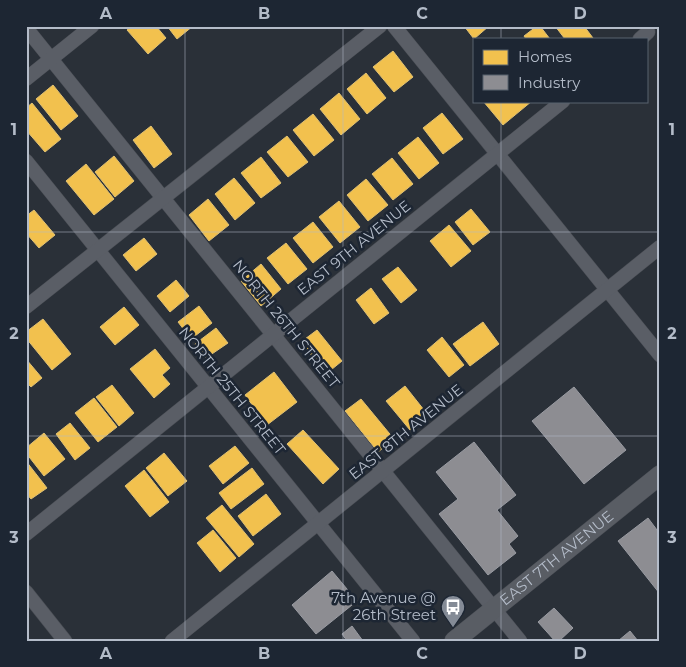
<svg xmlns="http://www.w3.org/2000/svg" width="686" height="667" font-family="Montserrat,sans-serif">
<rect width="100%" height="100%" fill="#2a3038"/>
<g fill="#f2c14e" stroke="#dfc073">
<path d="M132,26H156L166,38L148,54L127,30Z"/>
<path d="M167,26H193L177,39Z"/>
<path d="M464,26H489L474,39Z"/>
<path d="M537,26H540L550,39H526L524,36Z"/>
<path d="M555,26H584L593,38L592,39H565Z"/>
<path d="M393,51L413,77L394,92L373,67Z"/>
<path d="M366,73L386,98L367,114L347,89Z"/>
<path d="M53,85L78,116L61,130L36,99Z"/>
<path d="M339,93L360,119L341,135L320,109Z"/>
<path d="M483,101H532L503,125Z"/>
<path d="M32,103L61,139L45,152L26,130V108Z"/>
<path d="M442,113L463,139L443,154L423,128Z"/>
<path d="M313,114L334,140L314,156L293,130Z"/>
<path d="M151,126L172,154L154,168L133,140Z"/>
<path d="M287,136L308,162L288,177L267,152Z"/>
<path d="M418,137L439,163L419,179L398,153Z"/>
<path d="M114,156L134,181L115,197L95,172Z"/>
<path d="M261,157L281,183L261,198L241,173Z"/>
<path d="M392,158L413,184L393,200L372,174Z"/>
<path d="M86,164L114,199L94,215L66,181Z"/>
<path d="M234,178L255,203L235,220L215,194Z"/>
<path d="M366,179L388,205L368,221L347,195Z"/>
<path d="M208,199L229,225L209,241L189,215Z"/>
<path d="M339,201L360,227L340,243L319,217Z"/>
<path d="M471,209L490,232L473,245L455,222Z"/>
<path d="M34,210L55,235L39,248L26,233V216Z"/>
<path d="M313,222L333,247L313,263L293,238Z"/>
<path d="M449,225L471,251L451,267L430,241Z"/>
<path d="M144,238L157,254L136,271L123,255Z"/>
<path d="M286,243L307,269L288,284L267,258Z"/>
<path d="M261,264L281,289L261,306L241,281Z"/>
<path d="M398,267L417,290L401,303L382,279Z"/>
<path d="M176,280L189,296L170,312L157,296Z"/>
<path d="M371,288L389,313L374,324L356,300Z"/>
<path d="M199,306L212,323L191,339L178,322Z"/>
<path d="M124,307L139,325L115,345L100,327Z"/>
<path d="M43,319L71,354L52,370L26,338V332Z"/>
<path d="M483,322L499,344L470,366L453,344Z"/>
<path d="M216,328L228,343L206,358L195,344Z"/>
<path d="M317,330L342,361L326,374L301,342Z"/>
<path d="M442,337L464,365L449,377L427,350Z"/>
<path d="M155,349L170,368L162,375L170,384L154,398L130,369Z"/>
<path d="M26,359L42,378L31,387L26,382Z"/>
<path d="M274,372L297,402L267,425L245,395Z"/>
<path d="M112,385L134,413L119,426L96,397Z"/>
<path d="M405,386L428,415L410,430L386,401Z"/>
<path d="M94,398L117,427L98,442L75,413Z"/>
<path d="M361,399L394,439L378,452L345,411Z"/>
<path d="M70,423L90,448L75,460L56,434Z"/>
<path d="M303,430L339,469L323,484L287,444Z"/>
<path d="M44,433L65,459L44,476L26,453V448Z"/>
<path d="M235,446L249,463L223,484L209,466Z"/>
<path d="M164,453L187,481L168,496L146,468Z"/>
<path d="M26,461L47,488L31,499L26,493Z"/>
<path d="M252,468L264,484L231,509L219,493Z"/>
<path d="M144,470L169,502L150,517L125,486Z"/>
<path d="M266,494L281,514L253,536L238,516Z"/>
<path d="M222,505L254,544L239,557L206,518Z"/>
<path d="M213,530L236,558L220,572L197,543Z"/>
</g>
<g fill="#8d8d92" stroke="#999ba2">
<path d="M574,387L626,450L584,484L532,421Z"/>
<path d="M474,442L516,495L497,510L518,536L509,544L516,553L488,575L439,514L458,499L436,472Z"/>
<path d="M648,518L660,534V594L618,541Z"/>
<path d="M332,571L357,601L316,634L292,605Z"/>
<path d="M554,608L573,628L559,641H555L538,622Z"/>
<path d="M352,626L363,641H347L342,634Z"/>
<path d="M630,631L638,641H618Z"/>
</g>
<g fill="none" stroke-linecap="round" stroke-linejoin="round">
<g stroke="#484c53" stroke-width="15">
<g id="street">
<path d="M394,26L660,355"/>
<path d="M26,28L520,641"/>
<path d="M640,39L648,32"/>
<path d="M26,79L92,26"/>
<path d="M26,161L413,641"/>
<path d="M26,307L380,26"/>
<path d="M26,534L563,101"/>
<path d="M26,592L65,641"/>
<path d="M172,641L660,247"/>
</g>
</g>
<g stroke="#484c53" stroke-width="20">
<g id="secondary">
<path id="s1" d="M454,641L660,475"/>
</g>
</g>
<use href="#street" stroke="#5a5e66" stroke-width="14"/>
<use href="#secondary" stroke="#595d64" stroke-width="19"/>
</g>
<path fill="none" stroke="#b4bcc9" stroke-width="1" stroke-opacity="0.55" d="M185,26V641M343,26V641M501,26V39M501,101V641M26,232H660M26,436H660"/>
<defs>
<g id="bus-pin" transform="scale(1.25)"><path d="M0 17L-7.5 6A9.5 9.5 0 1 1 7.5 6Z" fill="#848b96" stroke="#1d2633"/><path d="M-5-6H5V4H4V6H2V4H-2V6H-4V4H-5ZM-3.5-4V0h7V-4ZM-3.5 1.2v1.5H-2V1.2ZM2 1.2v1.5H3.5V1.2Z" fill="#fff"/></g>
</defs>
<g fill-rule="evenodd">
<use href="#bus-pin" x="453" y="607"/>
</g>
<g text-anchor="middle" stroke-width="5" stroke-linejoin="round" paint-order="stroke">
<g font-size="15" fill="#b4bcc9" stroke="#1d2633">
<text transform="translate(354 248) rotate(-39)" y="5">EAST 9TH AVENUE</text>
<text transform="translate(286 324) rotate(51)" y="5">NORTH 26TH STREET</text>
<text transform="translate(232 391) rotate(51)" y="5">NORTH 25TH STREET</text>
<text transform="translate(406 432) rotate(-39)" y="5">EAST 8TH AVENUE</text>
<text dy="5" stroke="none"><textPath href="#s1" startOffset="132">EAST 7TH AVENUE</textPath></text>
</g>
<g font-size="15" fill="#b4bcc9" stroke="#1d2633" text-anchor="end">
<text x="436" y="603">7th Avenue @<tspan x="436" dy="17">26th Street</tspan></text>
</g>
</g>
<rect width="686" height="667" fill="none" stroke="#1d2633" stroke-width="55"/>
<rect x="473" y="38" width="175" height="65" fill="#1d2633" stroke="#59626f"/>
<rect x="483" y="50" width="25" height="15" fill="#f2c14e" stroke="#59626f"/>
<text x="518" y="62" font-size="15" fill="#b4bcc9">Homes</text>
<rect x="483" y="75" width="25" height="15" fill="#8d8d92" stroke="#59626f"/>
<text x="518" y="88" font-size="15" fill="#b4bcc9">Industry</text>
<rect x="28" y="28" width="630" height="612" fill="none" stroke="#b4bcc9" stroke-width="2"/>
<g font-size="16" text-anchor="middle" font-weight="bold" fill="#b4bcc9">
<text x="106" y="19">A</text>
<text x="264" y="19">B</text>
<text x="422" y="19">C</text>
<text x="580" y="19">D</text>
<text x="14" y="135">1</text>
<text x="672" y="135">1</text>
<text x="14" y="339">2</text>
<text x="672" y="339">2</text>
<text x="14" y="543">3</text>
<text x="672" y="543">3</text>
<text x="106" y="659">A</text>
<text x="264" y="659">B</text>
<text x="422" y="659">C</text>
<text x="580" y="659">D</text>
</g>
</svg>
